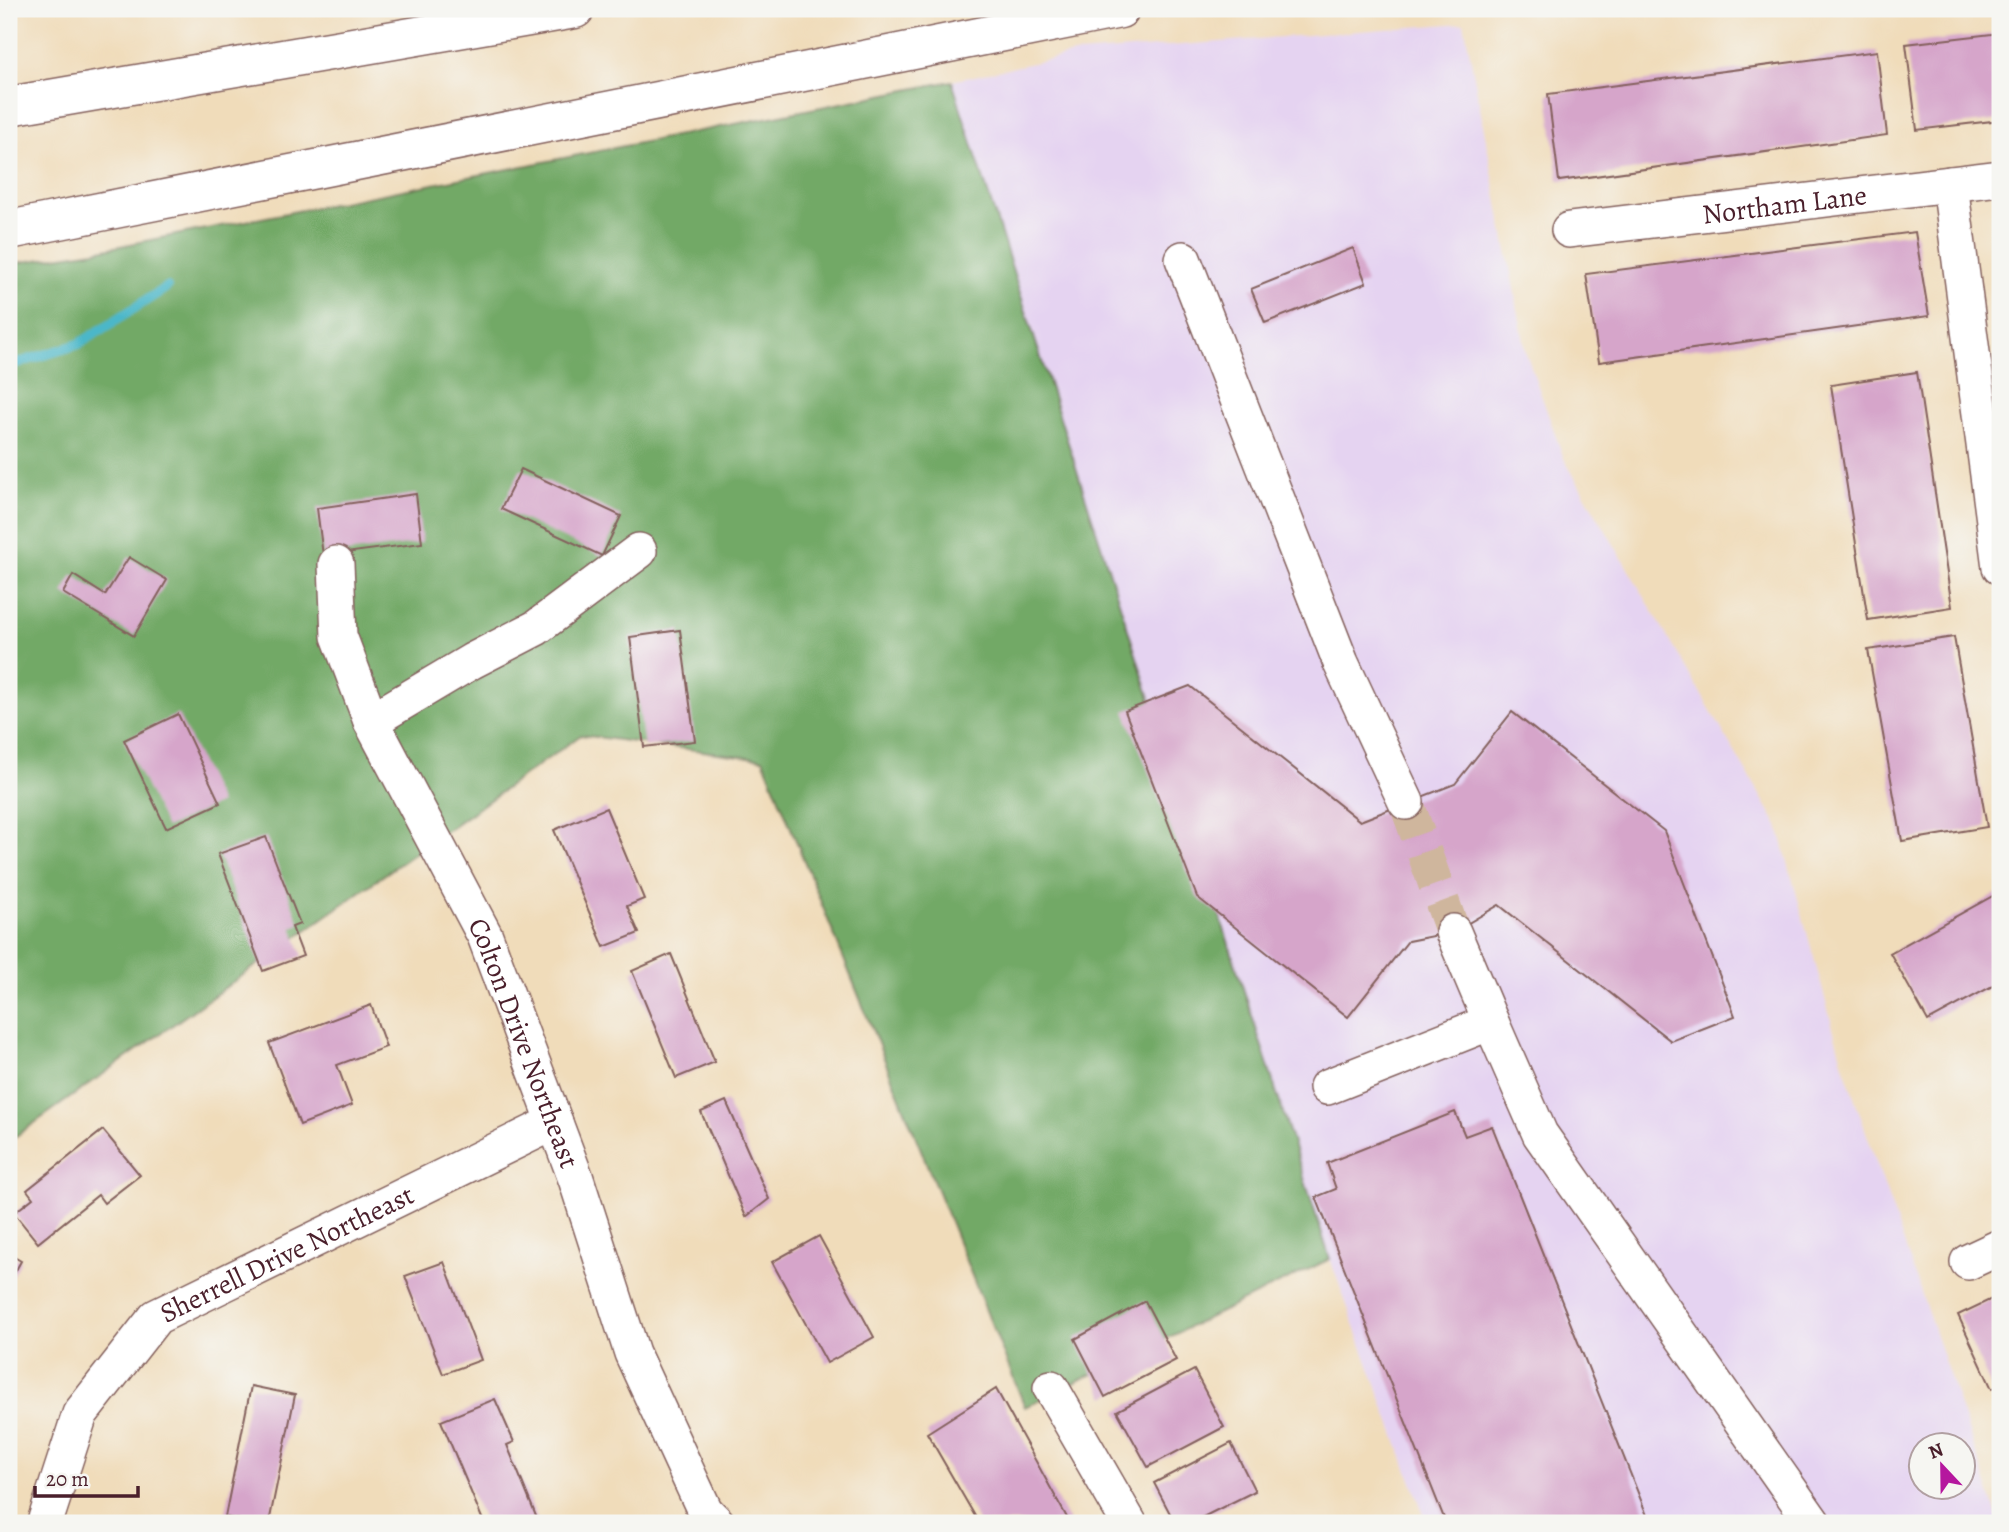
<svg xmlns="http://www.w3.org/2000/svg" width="2009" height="1532" font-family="Alegreya,serif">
<rect width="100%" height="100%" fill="#f6f6f2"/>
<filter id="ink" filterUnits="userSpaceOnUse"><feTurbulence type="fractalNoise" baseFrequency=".0143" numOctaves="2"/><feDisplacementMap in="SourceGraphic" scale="14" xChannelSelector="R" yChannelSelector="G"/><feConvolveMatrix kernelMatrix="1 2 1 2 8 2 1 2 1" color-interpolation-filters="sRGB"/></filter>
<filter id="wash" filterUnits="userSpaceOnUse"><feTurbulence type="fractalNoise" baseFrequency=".00686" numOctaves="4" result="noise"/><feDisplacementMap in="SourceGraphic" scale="28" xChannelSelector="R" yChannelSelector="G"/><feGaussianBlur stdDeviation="1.57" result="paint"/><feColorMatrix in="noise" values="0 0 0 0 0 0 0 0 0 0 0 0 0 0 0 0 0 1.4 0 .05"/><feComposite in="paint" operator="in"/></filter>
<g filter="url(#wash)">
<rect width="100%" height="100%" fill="#f0dcba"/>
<path fill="#e5d3f1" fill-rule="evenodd" d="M1464,23L1526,353L1564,459L1778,826L1843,1065L2000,1523H1427L1330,1259L952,81L1079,53ZM1922,1444H1964V1486H1922Z"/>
<path fill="#72a966" stroke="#5e6448" stroke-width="2" d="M952,81L1330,1259L1025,1407L763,759L581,735L9,1141V264L95,251Z"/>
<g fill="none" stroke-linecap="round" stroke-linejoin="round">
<path stroke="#4cb7c9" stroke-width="10" d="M9,366L79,344L167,287"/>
</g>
<g id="blocks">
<g fill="#d6a5ca">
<path d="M2000,33V120L1917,130L1906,44Z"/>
<path d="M1877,51L1887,135L1559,181L1548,94Z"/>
<path d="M1915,232L1929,316L1599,362L1586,274Z"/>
<path d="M1353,248L1366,283L1265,323L1251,289Z"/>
<path d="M1917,372L1952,607L1868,620L1831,385Z"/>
<path d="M521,469L621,516L602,556L501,509Z"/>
<path d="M416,494L422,543L323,556L317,508Z"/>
<path d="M129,557L167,580L134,636L63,593L73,575L105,595Z"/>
<path d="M680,630L695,741L644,747L630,637Z"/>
<path d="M1954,637L1987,827L1902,841L1868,650Z"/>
<path d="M1190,686L1360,821L1455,784L1512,712L1664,831L1735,1016L1671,1041L1499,905L1453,932L1408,941L1348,1017L1197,897L1125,711Z"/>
<path d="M178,714L220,803L166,828L124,740Z"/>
<path d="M606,808L644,899L627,906L639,933L604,947L554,830Z"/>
<path d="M266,837L300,924L292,927L303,956L263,971L218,854Z"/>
<path d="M2000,892V982L1928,1021L1890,953Z"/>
<path d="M671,954L715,1062L676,1078L632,971Z"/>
<path d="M371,1005L386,1047L337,1065L352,1105L300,1125L269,1043Z"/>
<path d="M726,1101L769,1199L746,1217L701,1112Z"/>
<path d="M1455,1112L1465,1136L1492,1126L1650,1523H1446L1316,1197L1336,1189L1327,1163Z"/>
<path d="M103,1130L140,1175L104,1203L98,1195L38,1243L14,1213L33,1198L27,1190Z"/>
<path d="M819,1236L874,1337L827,1363L772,1262Z"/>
<path d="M9,1254L21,1261L9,1283Z"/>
<path d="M444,1262L481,1360L443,1374L405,1276Z"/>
<path d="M2000,1295V1385L1992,1389L1958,1315Z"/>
<path d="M1145,1301L1176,1360L1105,1397L1075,1339Z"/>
<path d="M1194,1370L1224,1427L1148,1467L1117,1411Z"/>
<path d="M251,1386L295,1395L269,1523H256L225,1517Z"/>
<path d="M996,1389L1070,1523H979L927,1433Z"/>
<path d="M495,1399L514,1442L507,1445L538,1521L532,1523H484L441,1421Z"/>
<path d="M1231,1443L1255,1491L1191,1523H1175L1154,1483Z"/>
</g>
</g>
</g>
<g filter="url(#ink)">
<use href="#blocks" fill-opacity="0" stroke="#84615d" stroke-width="2"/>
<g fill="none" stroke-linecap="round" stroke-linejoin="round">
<path stroke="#cfb69d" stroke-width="35" stroke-dasharray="35 18" stroke-linecap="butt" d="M1406,802L1453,932"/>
<g stroke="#84615d" stroke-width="38">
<g id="minor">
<path d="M1950,184L2000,567"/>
<path id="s1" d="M1569,230L2000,178"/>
<path d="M1183,259L1341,663L1406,802"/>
<path id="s2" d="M336,564L339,636L371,721L485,936L576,1179L632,1353L705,1511L717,1523"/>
<path d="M371,721L472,661L536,628L639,551"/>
<path d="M1453,932L1491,1022"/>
<path d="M1327,1087L1491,1022L1540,1134L1813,1523"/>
<path d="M1968,1262L2000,1247"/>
<path d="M1051,1388L1129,1523"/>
<path id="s3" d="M47,1523L46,1519L80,1414L156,1317L555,1122"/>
</g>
</g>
<g stroke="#84615d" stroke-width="41">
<g id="highway">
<path d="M9,106L575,9"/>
<path d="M9,230L1120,9"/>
</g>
</g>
<use href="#minor" stroke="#fff" stroke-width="35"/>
<use href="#highway" stroke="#fff" stroke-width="38"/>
</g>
</g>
<g text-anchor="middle" stroke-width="5" stroke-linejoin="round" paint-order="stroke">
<g font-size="28" fill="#4a1f2b" stroke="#f6f6f2">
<text dy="10" stroke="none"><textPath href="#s1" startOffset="217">Northam Lane</textPath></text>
<text dy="10" stroke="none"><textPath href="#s2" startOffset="520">Colton Drive Northeast</textPath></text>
<text dy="10" stroke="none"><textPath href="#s3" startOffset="383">Sherrell Drive Northeast</textPath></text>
</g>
</g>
<rect width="2009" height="1532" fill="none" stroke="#f6f6f2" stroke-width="35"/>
<g transform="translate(1942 1466) rotate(338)"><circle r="33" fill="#f6f6f2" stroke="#b1a0a2" stroke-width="2"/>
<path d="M0-5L12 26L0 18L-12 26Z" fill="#b5179e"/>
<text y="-10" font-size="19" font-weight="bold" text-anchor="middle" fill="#4a1f2b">N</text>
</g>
<path d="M35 1486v10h103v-10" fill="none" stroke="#4a1f2b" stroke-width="3.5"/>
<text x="46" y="1486" font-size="21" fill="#4a1f2b" stroke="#f6f6f2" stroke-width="5" paint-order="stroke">20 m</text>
</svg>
